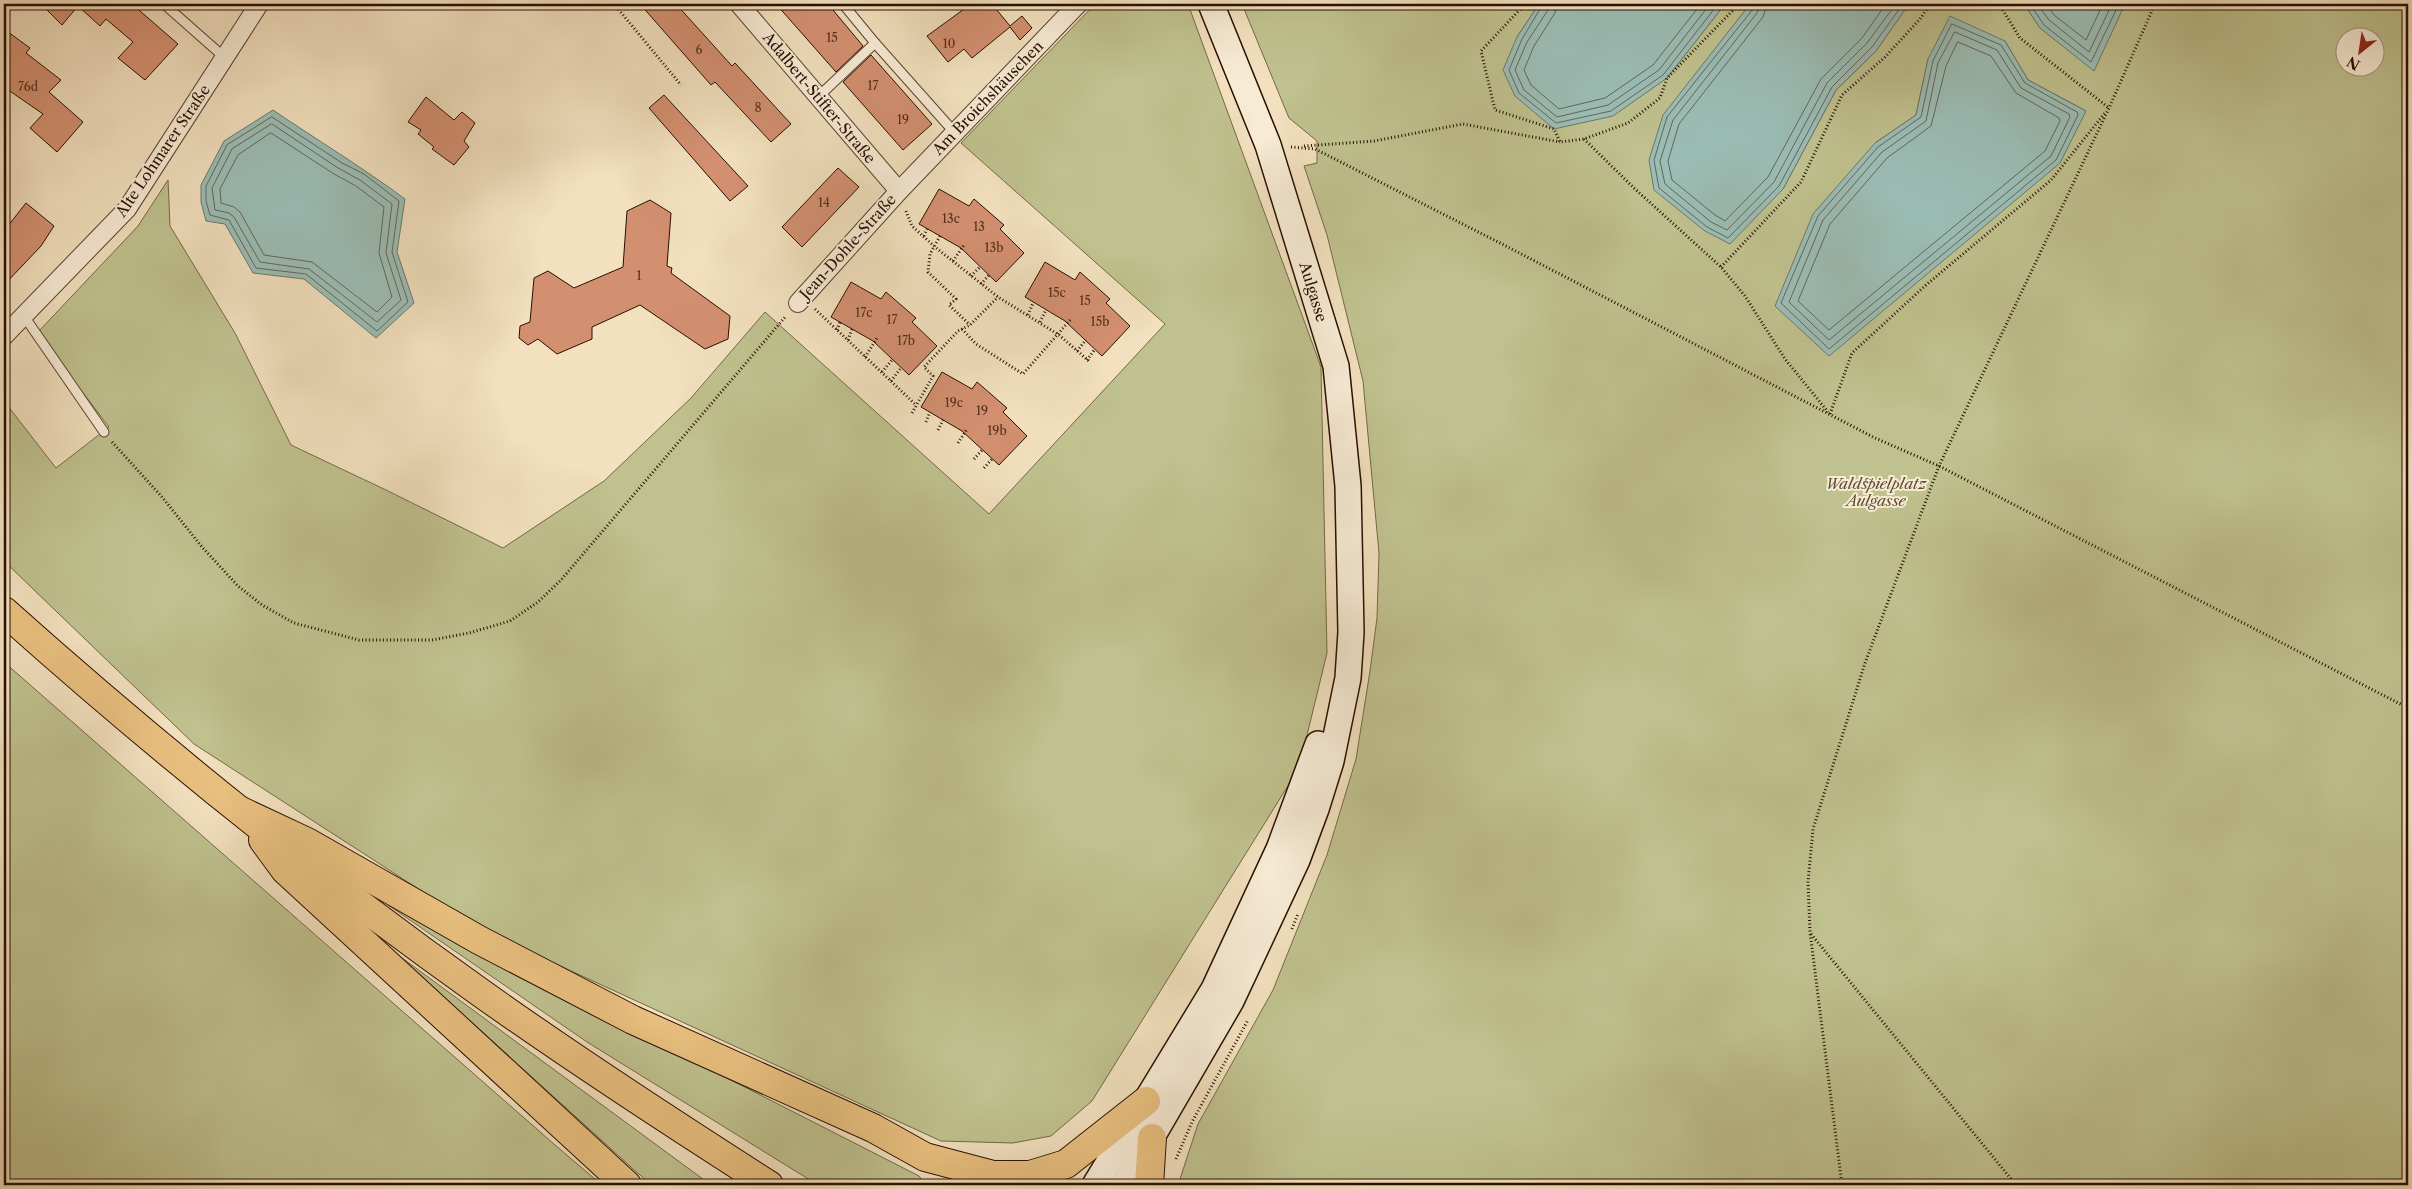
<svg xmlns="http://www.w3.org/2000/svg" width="2412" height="1189" font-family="'Libre Caslon Text',serif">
<rect width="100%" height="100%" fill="#f2e0be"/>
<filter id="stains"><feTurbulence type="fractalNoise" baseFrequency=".004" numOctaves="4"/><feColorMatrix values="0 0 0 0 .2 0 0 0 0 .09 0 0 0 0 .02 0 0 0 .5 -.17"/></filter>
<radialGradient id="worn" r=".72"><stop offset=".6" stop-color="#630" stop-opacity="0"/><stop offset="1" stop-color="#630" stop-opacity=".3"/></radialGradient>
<g fill="#bfc18e" stroke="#746847" fill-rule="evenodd">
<path d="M1095,4H1188L1321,367L1327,653L1299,768L1092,1101L1051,1136L1013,1143L941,1141L482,930L194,744L4,561V401L56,468L109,427L58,360L39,331L138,226L168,180L170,226L235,333L291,445L386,490L503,548L604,481L691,398L765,312L989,514L1165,324L961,143Z"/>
<path d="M1242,4H1539L1517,37L1667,78L1725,4H1750L1714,51L1783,189L1836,90L1876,51L1909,4H2024L2040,28L2119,15L2125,4H2408V1185H1178L1198,1124L1273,990L1327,855L1356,759L1370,671L1377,618L1379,553L1363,381L1327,235L1304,166L1317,163V141L1289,118ZM2344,38H2374V68H2344ZM2005,41L2028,80L2086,111L1875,143L1916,115L1928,59Z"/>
<path d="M4,662L555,1145L602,1185H4Z"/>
<path d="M388,905L919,1176L926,1185H818L587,1042Z"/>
<path d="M394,952L711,1185H651Z"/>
</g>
<g fill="#9bbdb5" stroke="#6d776d">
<path d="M1539,4H1725L1667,78L1613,116L1554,129L1515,96L1503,70L1517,37Z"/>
<path d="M1750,4H1909L1876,51L1836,90L1783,189L1730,244L1705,231L1654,190L1649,160L1663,115Z"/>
<path d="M2024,4H2125L2094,71L2040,28Z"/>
<path d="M1950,16L2005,41L2028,80L2086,111L2060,163L1829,356L1775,306L1813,214L1875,143L1916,115L1928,59Z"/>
<path d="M273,110C317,140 362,167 405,199L397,252L414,303L376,338L304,279L253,273L225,224L206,221L201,202V185L224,141Z"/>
</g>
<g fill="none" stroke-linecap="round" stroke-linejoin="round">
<g stroke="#62665a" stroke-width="1">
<path d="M1543,4L1522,39L1509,70L1519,93L1556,123L1611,111L1663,75L1718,4"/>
<path d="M1549,4L1548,10L1527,42L1515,70L1524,90L1557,117L1608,105L1659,70L1710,4"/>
<path d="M1556,4L1555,13L1534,46L1524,70L1531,85L1559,109L1605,98L1653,65L1701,4"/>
<path d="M1754,4L1753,9L1667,117L1654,160L1659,188L1707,227L1728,238L1779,186L1832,87L1872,47L1903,4"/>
<path d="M1760,4L1757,13L1673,120L1660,161L1665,184L1711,222L1727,230L1774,182L1827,83L1867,43L1896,4"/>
<path d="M1767,4L1763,17L1679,124L1668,161L1672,180L1715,215L1725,221L1768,177L1821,79L1862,38L1886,4"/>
<path d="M2030,4L2044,25L2091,62L2119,4"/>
<path d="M2037,4L2049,20L2089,52L2112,4"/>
<path d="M2046,4L2054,15L2086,40L2103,4"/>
<path d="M1952,24L2001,45L2025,83L2077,112L2078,115L2056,160L1829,349L1781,303L1818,216L1878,147L1921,117L1933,61Z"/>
<path d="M1955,32L1997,50L2021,88L2069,114L2070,117L2051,156L1829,340L1789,302L1823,220L1882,152L1926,121L1938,63Z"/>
<path d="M1958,42L1991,56L2016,93L2059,118L2060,121L2045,151L1829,330L1798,301L1830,224L1887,158L1931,126L1946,66Z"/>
<path d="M272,117L342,163L364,174L399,201L392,252L408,302L377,331L306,274L256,268L229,220L210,215L206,201V186L227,145Z"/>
<path d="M272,124L338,168L360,180L392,204L386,253L401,300L377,322L309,269L260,262L234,217L229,213L215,210L212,188L232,149Z"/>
<path d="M271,133L334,174L356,186L384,207L379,253L392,297L377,312L312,262L264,255L240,212L234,207L221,203L220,189L238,155Z"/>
</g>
</g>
<g fill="#d39071" stroke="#290e00">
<path d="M41,4H132L178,44L145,80L118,58L133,42L106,19L100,26L78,6L62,25Z"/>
<path d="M640,4H676L732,66L735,63L791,124L771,142L715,82L711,85Z"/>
<path d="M776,4H828L863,46L836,72Z"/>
<path d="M971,4H992L1010,26L1022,16L1032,28L1020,40L1010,27L972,58L964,49L948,62L927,36Z"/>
<path d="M4,29L30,48L26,53L61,80L49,92L83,122L57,152L30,128L43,114L4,87Z"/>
<path d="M871,55L932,124L903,150L843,82Z"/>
<path d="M664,95L748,186L730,201L649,108Z"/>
<path d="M426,97L454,120L462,112L475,123L464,141L469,147L454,165L432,149L434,147L418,134L421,130L408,122Z"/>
<path d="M838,168L859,187L802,247L782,227Z"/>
<path d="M939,189L969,206L974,199L1004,225L1000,229L1024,253L996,282L961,248L919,224Z"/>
<path d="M650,200L671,213L667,266L672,268L671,273L730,316L728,339L705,349L640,305L592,327V339L557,354L538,339L528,345L519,338L520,326L530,322L534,278L548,271L574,288L623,267L627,211Z"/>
<path d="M26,203L54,226L41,246L4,285V231Z"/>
<path d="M1045,262L1075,280L1080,272L1110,299L1106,303L1130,326L1102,356L1065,321L1025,297Z"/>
<path d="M851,282L881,299L886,292L916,318L912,322L937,346L909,375L873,341L831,317Z"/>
<path d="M942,372L972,389L977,382L1007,408L1003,412L1027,436L999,465L962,431L921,407Z"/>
</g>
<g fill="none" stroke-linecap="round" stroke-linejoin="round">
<g stroke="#5b4230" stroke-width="11">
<g id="lane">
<path d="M164,4L224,57"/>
<path d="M843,4L875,43L955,133"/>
<path d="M818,97L875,43"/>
<path d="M24,316L104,432"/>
<path d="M4,317L14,326"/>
</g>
</g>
<g stroke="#5b4230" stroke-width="20">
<g id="street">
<path d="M739,4L899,191"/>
<path d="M798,303L899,191L1078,4"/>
<path d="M4,336L127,209L259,4"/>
</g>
</g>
<g stroke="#290e00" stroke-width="28">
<g id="secondary">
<path d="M1095,1185L1214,989L1279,849L1318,744"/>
<path d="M1124,1185L1231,1001L1297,860L1316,809L1331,761L1348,678L1351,632L1348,486L1336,366L1268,145L1211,4"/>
</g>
</g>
<g stroke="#290e00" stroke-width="30">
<g id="highway">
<path d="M4,611C156,747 315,875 481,993C575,1060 672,1123 769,1185"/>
<path d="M241,811L307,842L479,940L633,1020L873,1128L925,1157L993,1175H1030L1066,1164L1146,1101"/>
<path d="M263,840L285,870L627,1185"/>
<path d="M1149,1185L1152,1138"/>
</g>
</g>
<g stroke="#290e00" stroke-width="3" stroke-dasharray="1 2.5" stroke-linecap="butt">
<path d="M614,4L681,85"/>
<path d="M1525,4L1481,51L1495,110L1554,129L1560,142L1584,139L1628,123L1660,98L1667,78L1739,4"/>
<path d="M1999,4L2020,38L2109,108"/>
<path d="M1584,139L1635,189L1721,267L1745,296L1785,359L1828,412"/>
<path d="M1304,146L1374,141L1463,124L1560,142"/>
<path d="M1291,147L1315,149L1506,246L1875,438L1939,466L2408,708"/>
<path d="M906,211L912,226L935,247L998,297L1059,335L1090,362"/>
<path d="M924,236L927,229"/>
<path d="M940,236L930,254L928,272L956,299L949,305L970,325"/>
<path d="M953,261L964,245"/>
<path d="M1721,267L1801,182L1842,95L1885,57L1920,19L1930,4"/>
<path d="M971,276L980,267"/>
<path d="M981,284L989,275"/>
<path d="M815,309L916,405"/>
<path d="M1028,315L1033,303"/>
<path d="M1040,322L1046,310"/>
<path d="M962,329L976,344L1023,374L1071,319"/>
<path d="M837,330L840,322"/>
<path d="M848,340L852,329"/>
<path d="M1077,351L1086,340"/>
<path d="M865,357L877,338"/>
<path d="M1087,360L1095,349"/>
<path d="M882,372L892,360"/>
<path d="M891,381L901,368"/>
<path d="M912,413L933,376L924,367L958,331L970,325L998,297"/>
<path d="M1830,414L1852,353L1926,285L2051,180L2105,113"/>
<path d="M926,422L930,412"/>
<path d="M938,430L943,420"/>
<path d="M112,442L162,497L202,547L238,586L262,605L294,623L359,640H432L469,633L510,621L538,602L561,580L786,316"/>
<path d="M958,443L967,429"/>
<path d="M974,459L983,449"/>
<path d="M984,468L992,459"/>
<path d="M1292,929L1298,914"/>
<path d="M1811,934L2016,1185"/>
<path d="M1176,1159L1192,1122L1248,1020"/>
<path d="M1842,1185L1810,932L1808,882L1813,829L1865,663L1939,466L2109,108L2155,4"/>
</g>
<use href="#lane" stroke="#f7ebd5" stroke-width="9"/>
<use href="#street" stroke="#f7ebd5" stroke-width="18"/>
<use href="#secondary" stroke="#f7ebd5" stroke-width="25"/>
<use href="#highway" stroke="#e9c07f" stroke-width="28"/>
</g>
<g text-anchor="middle" stroke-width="4" stroke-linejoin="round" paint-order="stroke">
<g font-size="12" fill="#542e1c">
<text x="832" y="42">15</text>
<text x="949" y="48">10</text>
<text x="699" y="54">6</text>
<text x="873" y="90">17</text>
<text x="28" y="91">76d</text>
<text x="758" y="112">8</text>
<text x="903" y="124">19</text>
<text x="824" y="207">14</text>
<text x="951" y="223">13c</text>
<text x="979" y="231">13</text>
<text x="994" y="252">13b</text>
<text x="639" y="280">1</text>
<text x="1057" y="297">15c</text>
<text x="1085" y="305">15</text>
<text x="864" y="317">17c</text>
<text x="892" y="324">17</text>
<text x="1100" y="326">15b</text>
<text x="906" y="345">17b</text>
<text x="954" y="407">19c</text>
<text x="982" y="415">19</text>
<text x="997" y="435">19b</text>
</g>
<g font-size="15" fill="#290e00" stroke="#f7ebd5">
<text transform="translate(819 98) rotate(50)" y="5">Adalbert-Stifter-Straße</text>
<text transform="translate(988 98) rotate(-46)" y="5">Am Broichshäuschen</text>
<text transform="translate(163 151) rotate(-56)" y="5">Alte Lohmarer Straße</text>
<text transform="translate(848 247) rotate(-48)" y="5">Jean-Dohle-Straße</text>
<text transform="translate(1313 292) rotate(73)" y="5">Aulgasse</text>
</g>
<g font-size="15" font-style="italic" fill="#5e4d32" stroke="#f7ebd5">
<text x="1876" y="489">Waldspielplatz<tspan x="1876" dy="17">Aulgasse</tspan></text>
</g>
</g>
<rect width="2412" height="1189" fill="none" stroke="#f2e0be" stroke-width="20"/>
<rect x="5" y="5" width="2402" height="1179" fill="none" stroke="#290e00" stroke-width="2.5"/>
<rect x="10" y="10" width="2392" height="1169" fill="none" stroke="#290e00"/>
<g transform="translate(2360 52) rotate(210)"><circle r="24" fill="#f7ebd5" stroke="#a59380"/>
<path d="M0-4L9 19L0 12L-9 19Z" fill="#8f2418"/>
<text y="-8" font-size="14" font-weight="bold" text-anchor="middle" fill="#290e00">N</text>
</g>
<rect width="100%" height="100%" filter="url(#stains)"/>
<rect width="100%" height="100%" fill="url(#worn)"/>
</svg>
